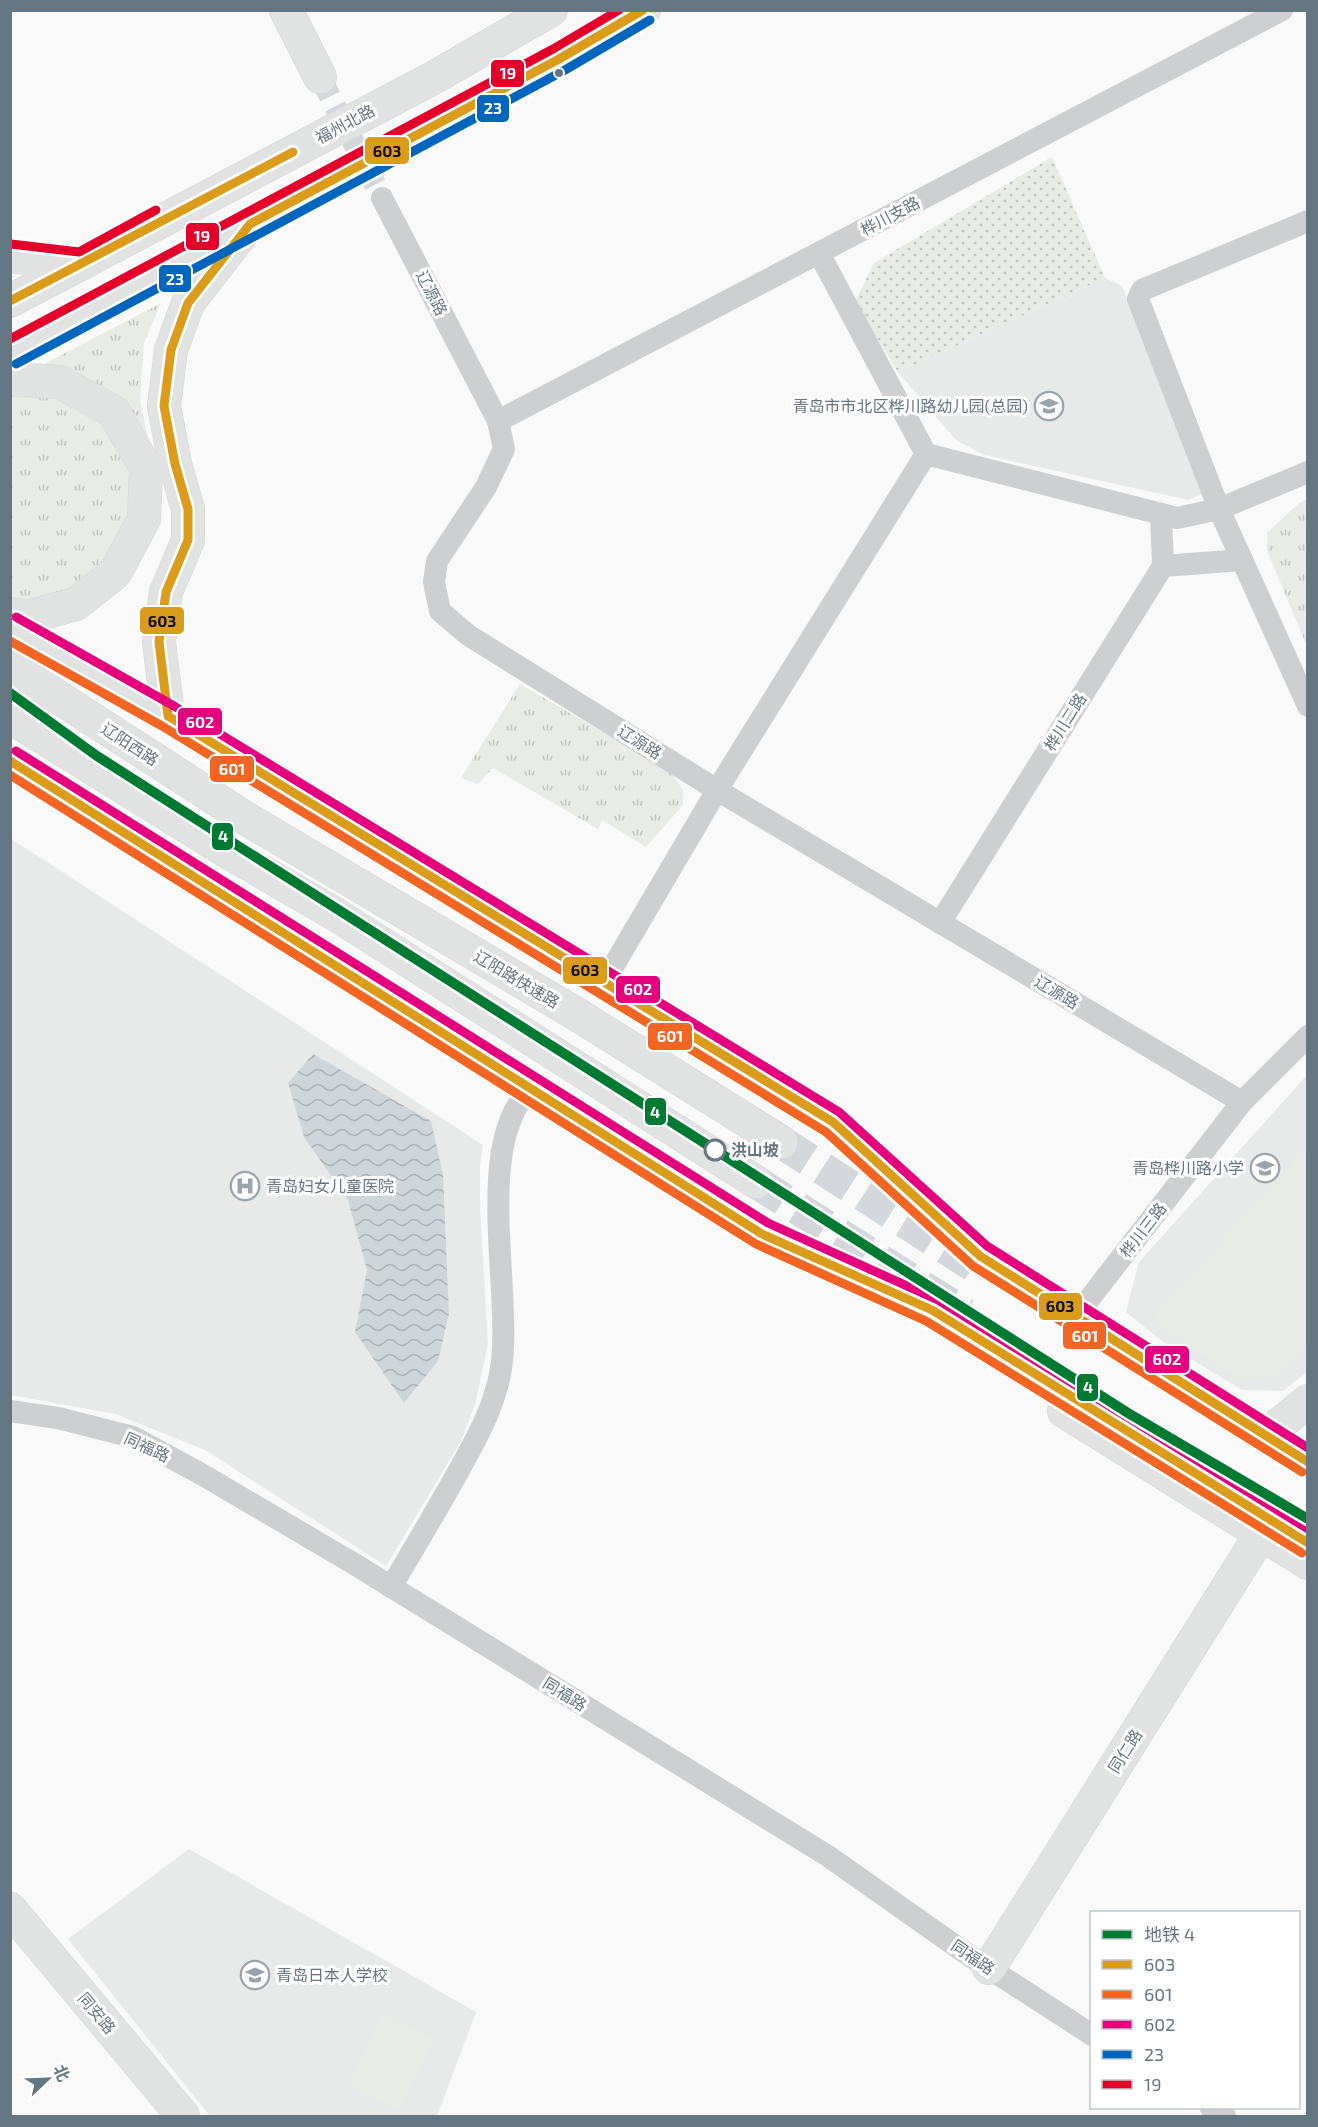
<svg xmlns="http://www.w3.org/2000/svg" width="1318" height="2127" font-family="'Exo 2','Noto Sans SC',sans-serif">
<defs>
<pattern id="grass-tufts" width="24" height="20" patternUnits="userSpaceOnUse" patternTransform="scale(1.5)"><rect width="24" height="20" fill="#e8ebe6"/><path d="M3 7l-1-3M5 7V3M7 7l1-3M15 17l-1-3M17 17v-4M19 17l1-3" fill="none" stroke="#c0c3c0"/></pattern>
<pattern id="park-dots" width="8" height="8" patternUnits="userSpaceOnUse" patternTransform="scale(1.5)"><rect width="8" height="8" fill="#e8ebe6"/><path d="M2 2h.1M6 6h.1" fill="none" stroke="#c0c3c0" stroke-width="1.8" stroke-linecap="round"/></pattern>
<pattern id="water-waves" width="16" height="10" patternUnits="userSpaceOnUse" patternTransform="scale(1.5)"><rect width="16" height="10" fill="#ced6d9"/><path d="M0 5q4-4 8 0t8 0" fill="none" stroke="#abb2b5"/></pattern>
</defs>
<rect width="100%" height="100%" fill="#f9f9f9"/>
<g fill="#e8e9e9">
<path d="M1105,278L1122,286L1207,492L1188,500L984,455L956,440L898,372Z"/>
<path d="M10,838L483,1145L480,1165V1207L488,1344L475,1405L461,1441L386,1566L205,1450L115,1414L11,1395Z"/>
<path d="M1307,1075V1372L1283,1391L1242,1390L1163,1342L1126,1312L1139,1262Z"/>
<path d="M189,1849L476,2012L437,2116H210L68,1939Z"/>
</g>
<g fill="url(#grass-tufts)">
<path d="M161,303L144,343L140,399L149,445L117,402L76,371L44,364Z"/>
<path d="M10,396L55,397L102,423L129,475L130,515L107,563L72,594L31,607L11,601Z"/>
<path d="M1307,499V646L1268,553L1267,533L1299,503Z"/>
<path d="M520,684L670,771L683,790V805L646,847L602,820L598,829L493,768L478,784L461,778Z"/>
</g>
<path fill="url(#park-dots)" d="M1052,157L1105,278L898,372L855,302L874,263Z"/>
<g fill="#e8ebe6">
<path d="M1307,1147V1348L1278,1377L1238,1379L1152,1320Z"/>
<path d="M382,2014L433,2039L399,2111L348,2086Z"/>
</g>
<path fill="url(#water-waves)" d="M313,1054L431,1121L443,1175L449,1314L438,1361L404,1403L355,1332L367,1270L348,1200L304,1137L288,1083Z"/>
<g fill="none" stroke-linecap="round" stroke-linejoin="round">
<path stroke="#d4d8dc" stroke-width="22" stroke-dasharray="22 11" stroke-linecap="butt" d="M320,77L382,198"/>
<g stroke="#d4d8dc" stroke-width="33" stroke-dasharray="33 16" stroke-linecap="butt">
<path d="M781,1142L985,1273"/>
<path d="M756,1182L965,1314"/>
</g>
<g stroke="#d5d6d7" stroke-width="34">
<g id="secondary">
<path d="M286,10L320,77"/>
<path d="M1064,1411L1308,1563"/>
<path d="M1265,1436L1308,1401"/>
<path d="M10,1909L183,2116"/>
<path d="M989,1968L1261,1534"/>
</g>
</g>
<g stroke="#d5d6d7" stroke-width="34">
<g id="primary">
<path d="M10,256L81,264"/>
<path d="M10,301L435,77L551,10"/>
<path d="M10,353L559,59L644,10"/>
<path d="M10,379L60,382L114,412L146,469L144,519L115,573L76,604L28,617L10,614"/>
<path d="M10,627L168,716L833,1122L980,1256L1308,1462"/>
<path d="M168,716L159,642L166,592L188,540V509L175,464L164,406L171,350L188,303L241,235"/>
<path d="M10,761L762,1234L932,1310L1308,1543"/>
</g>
</g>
<g stroke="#d5d6d6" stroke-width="34">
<g id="highway">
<path d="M10,666L250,821L578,1015L781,1142"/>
<path d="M10,717L228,852L335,914L756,1182"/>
</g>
</g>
<g stroke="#cecfd0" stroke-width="22">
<path d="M382,198L498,421L504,449L486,487L437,561L434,582L440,611L468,635L717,790L1242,1102"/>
<path d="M1308,221L1142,290L1138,299L1219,509L1308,706"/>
<path d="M819,253L926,454L1177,518L1219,509L1308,472"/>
<path d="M498,421L1282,10"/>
<path d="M1163,566L1242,560"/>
<path d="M940,923L1163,566L1161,514"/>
<path d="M604,982L717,790L926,454"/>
<path d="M1076,1316L1242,1102L1308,1036"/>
<path d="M10,1411L58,1418L133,1437L203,1475L351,1562L828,1856L964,1952L1092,2035"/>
<path d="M391,1587C412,1552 433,1516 453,1481C473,1445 494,1410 501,1369C513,1293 472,1140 532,1088"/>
<path d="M1211,2108L1225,2116"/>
</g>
<use href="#secondary" stroke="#e1e2e2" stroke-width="33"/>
<use href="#primary" stroke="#e1e2e2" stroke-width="33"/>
<use href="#highway" stroke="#e1e2e2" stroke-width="33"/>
<g stroke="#fff" stroke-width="14">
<g id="bus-1">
<path d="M643,10L559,59L250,224L188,303L171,350L164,406L175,464L188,509V540L166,592L159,642L168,716L833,1122L980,1256L1308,1462"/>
<path d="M10,301L293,152"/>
<path d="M10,761L762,1234L932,1310L1308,1543"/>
</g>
</g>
<g stroke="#fff" stroke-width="14">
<g id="bus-2">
<path d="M10,641L162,726L826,1132L973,1266L1302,1472"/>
<path d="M10,775L756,1244L926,1321L1302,1553"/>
</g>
</g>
<g stroke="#fff" stroke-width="14">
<g id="bus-3">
<path d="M16,617L174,706L839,1112L987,1246L1308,1448"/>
<path d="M16,751L768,1223L938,1300L1308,1529"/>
</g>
</g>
<g stroke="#fff" stroke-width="14">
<path id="bus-4" d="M16,364L565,70L650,20"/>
</g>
<g stroke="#fff" stroke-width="14">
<g id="bus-5">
<path d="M11,244L79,252L156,210"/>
<path d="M10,339L553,49L619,10"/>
</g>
</g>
<use href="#bus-1" stroke="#da9c1a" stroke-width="9"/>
<use href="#bus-2" stroke="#f26522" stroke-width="9"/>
<use href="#bus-3" stroke="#e5007d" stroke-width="9"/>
<use href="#bus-4" stroke="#0065bd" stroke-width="9"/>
<use href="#bus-5" stroke="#e4002b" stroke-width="9"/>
<g stroke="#fff" stroke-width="15">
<path id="metro-1" d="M10,693L97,756L1128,1413L1308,1519"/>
</g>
<use href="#metro-1" stroke="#007a33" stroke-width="10"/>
</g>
<defs>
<g id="school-ring" transform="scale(1.5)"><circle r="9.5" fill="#fff" stroke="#99a4ac" stroke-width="1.5"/><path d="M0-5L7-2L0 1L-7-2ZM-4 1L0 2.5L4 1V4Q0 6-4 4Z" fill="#99a4ac"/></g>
<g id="hospital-ring" transform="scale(1.5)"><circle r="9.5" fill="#fff" stroke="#99a4ac" stroke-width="1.5"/><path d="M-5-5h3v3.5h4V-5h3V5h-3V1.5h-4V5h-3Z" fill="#99a4ac"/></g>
</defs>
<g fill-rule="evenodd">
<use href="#school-ring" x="1049" y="406"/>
<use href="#school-ring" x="1265" y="1168"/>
<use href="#hospital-ring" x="245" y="1186"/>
<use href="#school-ring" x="255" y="1975"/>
</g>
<circle fill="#657683" stroke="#fff" stroke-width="2" cx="559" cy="73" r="5"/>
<circle fill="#fff" stroke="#657683" stroke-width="3" cx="715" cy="1150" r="10"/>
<g text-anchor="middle" stroke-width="6" stroke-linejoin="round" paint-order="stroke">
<g font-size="16" fill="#657683" stroke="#fff">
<text transform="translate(345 124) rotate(-28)" y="6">福州北路</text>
<text transform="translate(890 216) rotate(-28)" y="6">桦川支路</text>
<text transform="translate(432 293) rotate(63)" y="6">辽源路</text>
<text transform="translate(1065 722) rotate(-58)" y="6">桦川二路</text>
<text transform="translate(640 742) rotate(32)" y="6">辽源路</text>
<text transform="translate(130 744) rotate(33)" y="6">辽阳西路</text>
<text transform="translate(517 979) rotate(31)" y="6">辽阳路快速路</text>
<text transform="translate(1057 992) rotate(31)" y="6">辽源路</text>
<text transform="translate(1143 1230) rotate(-52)" y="6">桦川三路</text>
<text transform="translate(147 1447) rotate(25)" y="6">同福路</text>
<text transform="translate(565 1694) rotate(32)" y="6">同福路</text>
<text transform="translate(1125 1751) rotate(-58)" y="6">同仁路</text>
<text transform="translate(973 1957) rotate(34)" y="6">同福路</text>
<text transform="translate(97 2013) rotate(50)" y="6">同安路</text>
</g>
<g font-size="16" fill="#657683" stroke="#fff" text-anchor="end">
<text x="1028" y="412">青岛市市北区桦川路幼儿园(总园)</text>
<text x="1244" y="1174">青岛桦川路小学</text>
<text x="266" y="1192" text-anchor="start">青岛妇女儿童医院</text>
<text x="276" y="1981" text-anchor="start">青岛日本人学校</text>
</g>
<g font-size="16" font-weight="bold" fill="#657683" stroke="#fff" text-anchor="start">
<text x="731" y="1156">洪山坡</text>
</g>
</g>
<g stroke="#fff" stroke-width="2">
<rect x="490" y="59" width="35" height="29" rx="6" fill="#e4002b"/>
<rect x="476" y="94" width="34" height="29" rx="6" fill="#0065bd"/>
<rect x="364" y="136" width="46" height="29" rx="6" fill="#da9c1a"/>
<rect x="185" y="222" width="35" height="29" rx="6" fill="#e4002b"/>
<rect x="158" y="264" width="34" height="29" rx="6" fill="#0065bd"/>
<rect x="139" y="606" width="46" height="29" rx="6" fill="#da9c1a"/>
<rect x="177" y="707" width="46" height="29" rx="6" fill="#e5007d"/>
<rect x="209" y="755" width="46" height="28" rx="6" fill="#f26522"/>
<rect x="211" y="822" width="23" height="29" rx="6" fill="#007a33"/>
<rect x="562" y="956" width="46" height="29" rx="6" fill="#da9c1a"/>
<rect x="615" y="975" width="46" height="29" rx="6" fill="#e5007d"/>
<rect x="647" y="1022" width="46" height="29" rx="6" fill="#f26522"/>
<rect x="644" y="1097" width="23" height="29" rx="6" fill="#007a33"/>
<rect x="1038" y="1292" width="45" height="29" rx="6" fill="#da9c1a"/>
<rect x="1062" y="1321" width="45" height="29" rx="6" fill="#f26522"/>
<rect x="1144" y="1345" width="46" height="29" rx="6" fill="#e5007d"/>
<rect x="1076" y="1373" width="23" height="29" rx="6" fill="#007a33"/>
</g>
<g font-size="16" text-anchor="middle" font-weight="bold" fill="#fff">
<text x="508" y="79">19</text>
<text x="493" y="114">23</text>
<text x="202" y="242">19</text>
<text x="175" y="285">23</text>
<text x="200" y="728">602</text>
<text x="232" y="775">601</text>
<text x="223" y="842">4</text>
<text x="638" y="995">602</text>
<text x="670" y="1042">601</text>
<text x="655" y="1118">4</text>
<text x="1085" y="1342">601</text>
<text x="1167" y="1365">602</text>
<text x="1088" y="1393">4</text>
</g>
<g font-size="16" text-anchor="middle" font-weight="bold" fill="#111">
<text x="387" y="157">603</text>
<text x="162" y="627">603</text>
<text x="585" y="976">603</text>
<text x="1060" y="1312">603</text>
</g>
<rect width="1318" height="2127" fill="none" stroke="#657683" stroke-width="24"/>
<rect x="1090" y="1911" width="210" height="198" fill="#ffffff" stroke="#c1c8cd" stroke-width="1.5"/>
<rect x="1102" y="1930" width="30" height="9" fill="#007a33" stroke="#c1c8cd" stroke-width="1.5"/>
<text x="1144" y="1941" font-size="18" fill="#657683">地铁 4</text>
<rect x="1102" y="1960" width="30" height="9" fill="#da9c1a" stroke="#c1c8cd" stroke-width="1.5"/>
<text x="1144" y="1971" font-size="18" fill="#657683">603</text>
<rect x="1102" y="1990" width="30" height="9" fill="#f26522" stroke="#c1c8cd" stroke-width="1.5"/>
<text x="1144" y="2001" font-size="18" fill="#657683">601</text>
<rect x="1102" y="2020" width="30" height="9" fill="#e5007d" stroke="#c1c8cd" stroke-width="1.5"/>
<text x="1144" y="2031" font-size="18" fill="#657683">602</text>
<rect x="1102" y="2050" width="30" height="9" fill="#0065bd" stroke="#c1c8cd" stroke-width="1.5"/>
<text x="1144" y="2061" font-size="18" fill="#657683">23</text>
<rect x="1102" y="2080" width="30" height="9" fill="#e4002b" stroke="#c1c8cd" stroke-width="1.5"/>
<text x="1144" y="2091" font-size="18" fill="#657683">19</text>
<g transform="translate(48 2079) rotate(67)" stroke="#ffffff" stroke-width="4.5" paint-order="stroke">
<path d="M0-4.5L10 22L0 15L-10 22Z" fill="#657683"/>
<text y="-9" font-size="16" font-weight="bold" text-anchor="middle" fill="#657683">北</text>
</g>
</svg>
